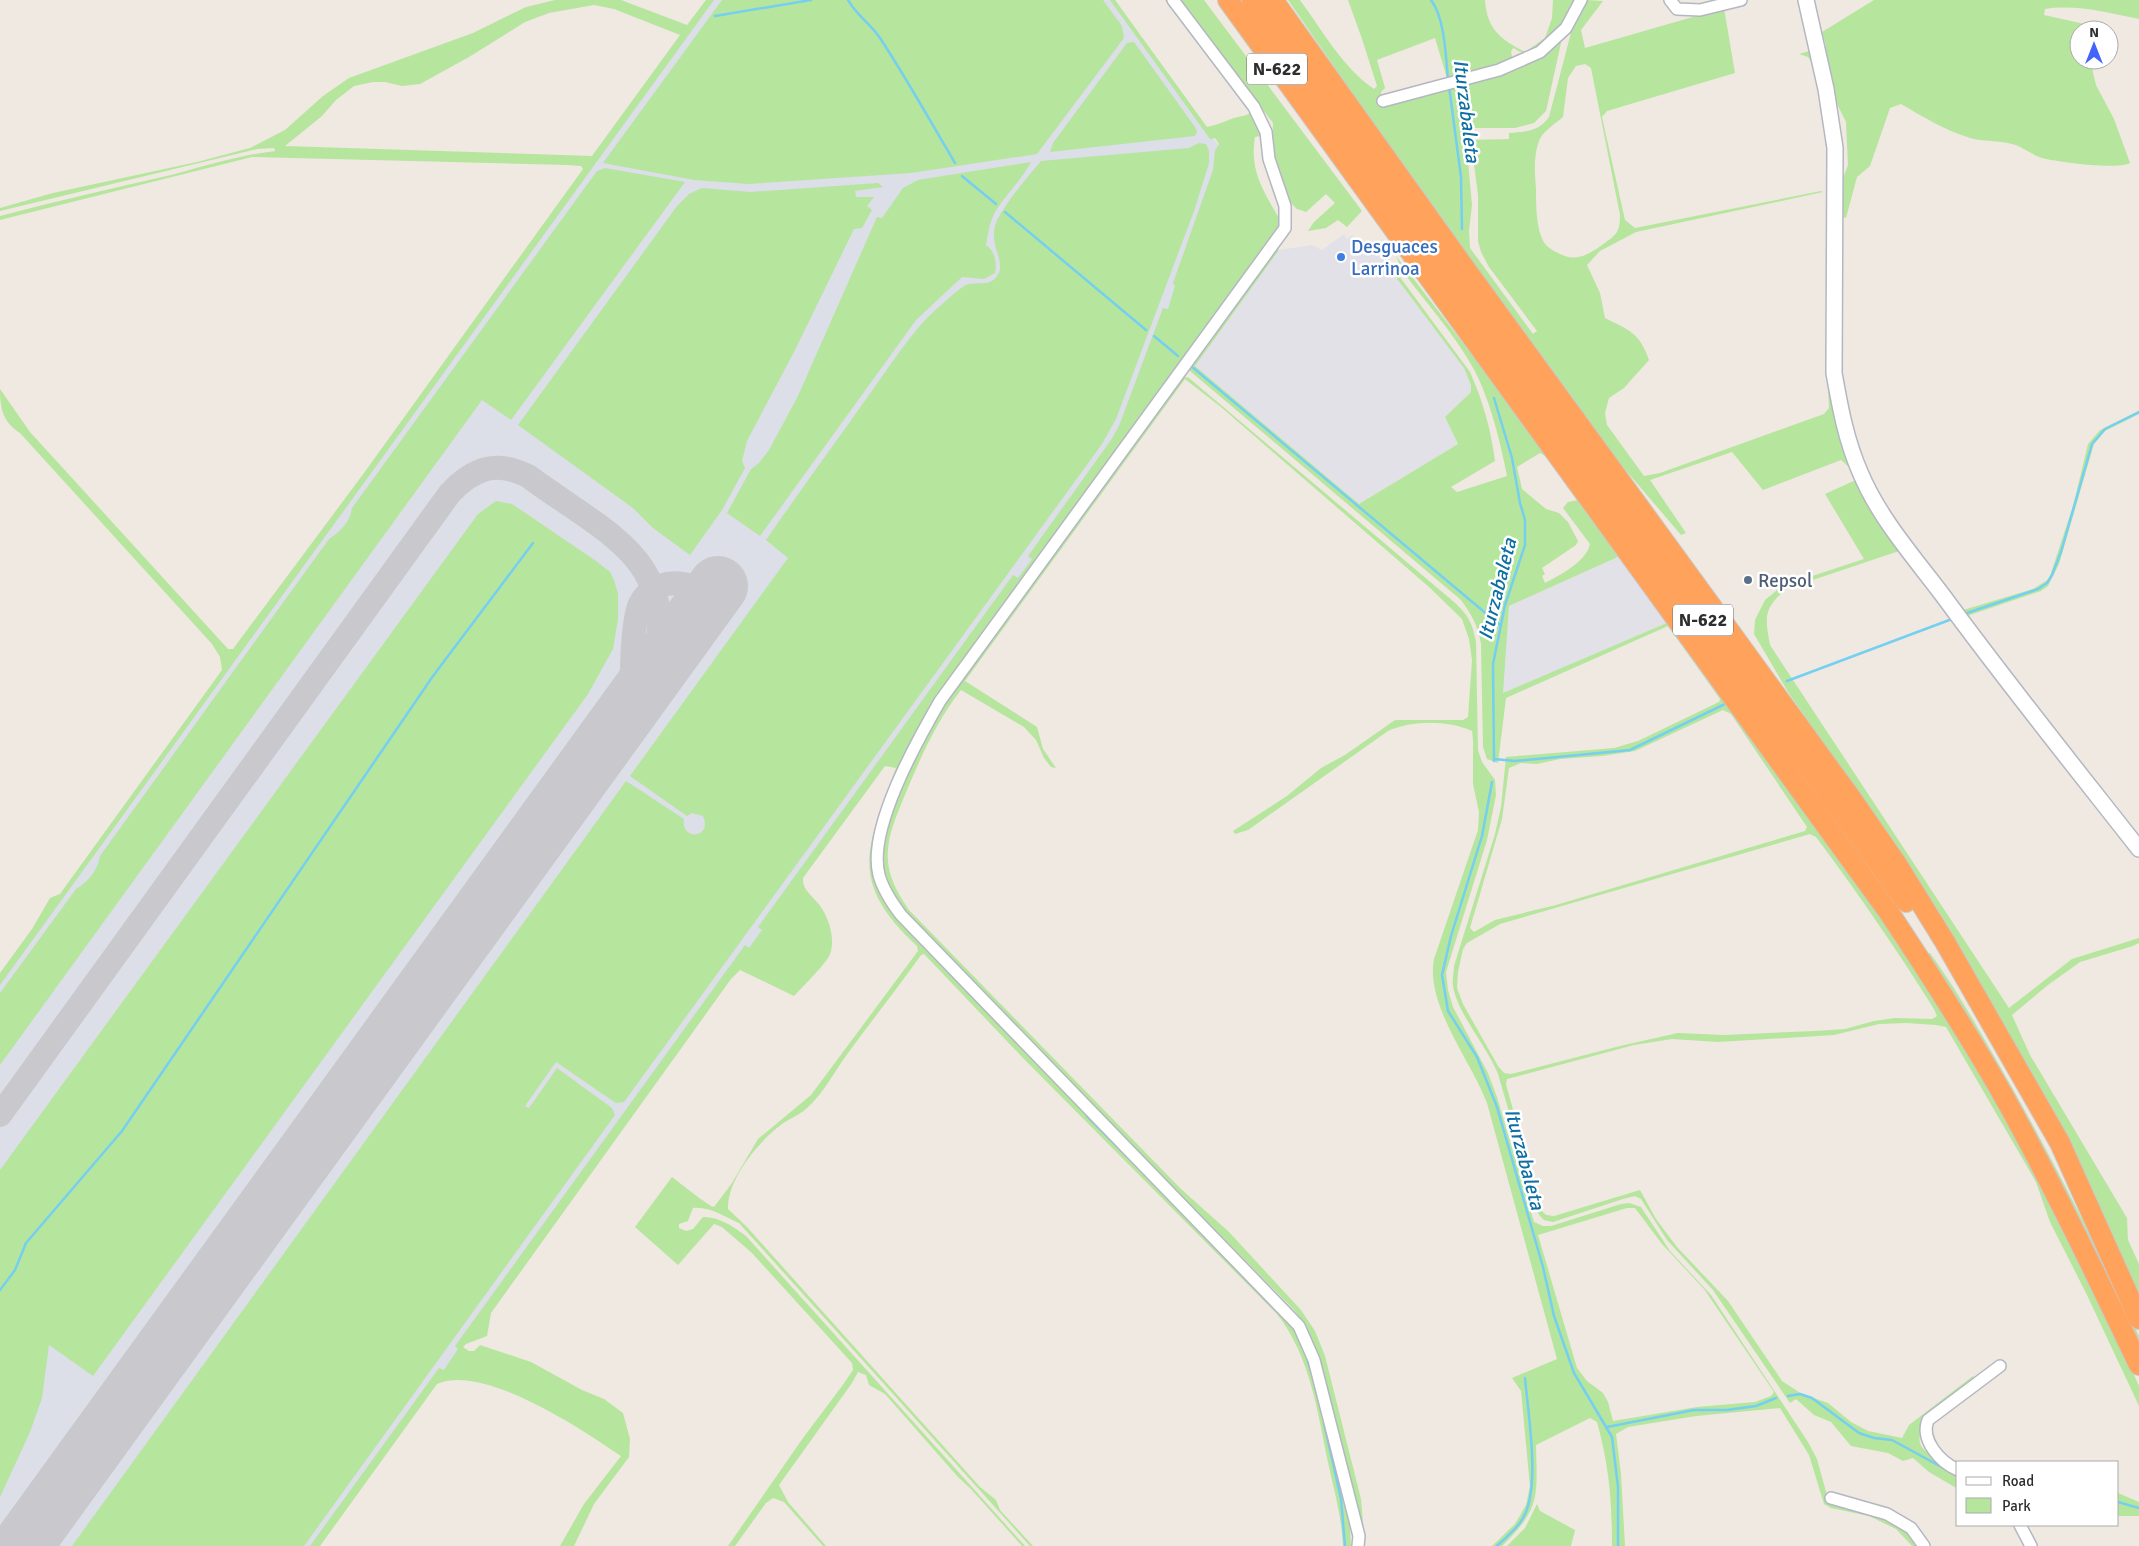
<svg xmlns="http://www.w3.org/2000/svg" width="2139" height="1546" font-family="Signika,sans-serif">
<rect width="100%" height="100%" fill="#efe9e1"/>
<g fill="#e3e1e8">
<path d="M1344,234L1347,239L1352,235L1361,247L1367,243L1391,268L1464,368L1471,385V392L1445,417L1458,444L1359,504L1195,366L1279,250L1312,245L1322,250Z"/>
<path d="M1620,556L1669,622L1502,694L1509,606Z"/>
</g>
<path fill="#dcdee8" d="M709,0H1115L1276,226L317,1546H0V977Z"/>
<g fill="#b6e59e" fill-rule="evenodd">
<path d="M555,0H621L687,25L706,0H714L0,985V973L32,929L50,898L60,894L222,670L220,657L212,644L20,433C3,422 0,409 0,389L30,432L228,649H233L364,473L583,169L581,166L567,165L252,157L0,220V216C57,201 114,188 171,175C205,166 240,155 275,151L274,148L257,149L0,211V208L53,193L197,162L250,148L285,130L323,96L349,78L473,33L526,7ZM594,5L614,9L680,35L592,156L285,146L322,116L336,100L354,86L373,82H385L402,86L420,84L469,57L525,22L549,13Z"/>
<path d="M722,0H1103L1122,26L1124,38L1037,154L911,173L749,184L694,180L603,163Z"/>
<path d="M1110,0H1115L1207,127C1217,125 1225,121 1234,118C1240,116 1244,117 1250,113L1248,109L1165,0H1168C1186,23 1262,114 1261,136L1255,137C1249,171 1264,192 1280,220L1279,227L962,661L888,797L878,888L1289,1318L1310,1356L1350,1525L1351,1546H1343C1342,1520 1335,1493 1329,1467C1318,1415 1311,1357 1277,1314L1024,1059L924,954L921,955C898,988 872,1020 848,1053C835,1070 824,1093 807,1108C800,1115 790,1118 782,1124C759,1141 727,1179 728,1209L746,1226L980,1487L996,1500L1000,1510L1033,1546H1030L739,1223C725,1217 709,1206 693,1208L688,1221L679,1224V1228L686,1231L693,1229L703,1217C720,1217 732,1226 746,1236L1025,1546H1022L971,1489L958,1477L885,1394L869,1385L866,1375L858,1372L852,1383L779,1485L788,1502L826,1546H823L784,1502L773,1498L766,1503L735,1546H728L803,1438L842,1386L853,1370L852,1363L752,1253L722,1227L714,1224L678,1265L635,1227L672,1177C679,1182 708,1206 714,1207L732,1183L758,1139L811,1095L918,951L917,946C847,881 867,848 896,768L885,766L803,878C802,888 810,894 816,901C828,913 838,942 828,958C818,972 805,984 794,996L740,970L731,979L491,1313L487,1336L466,1344L463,1347L469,1351H474L480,1345L531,1362L582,1390L604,1399L623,1413L630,1439L629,1457L594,1504L574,1546H560L584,1504L621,1456C583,1430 483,1363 437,1384L320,1546H310L439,1368L444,1370L458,1349L455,1346L745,945L749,948L762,930L758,927L1013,575L1018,578L1032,559L1028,556L1111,440L1119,426L1163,308L1168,309L1175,286L1173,283L1213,170L1215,151L1219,144L1215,138L1210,139Z"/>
<path d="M1179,0H1204L1362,211L1347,227L1338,220L1326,228L1308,231L1314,222L1335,203L1326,194L1306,212L1297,209L1290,202L1272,147L1273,123Z"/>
<path d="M1288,0H1300C1322,30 1343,68 1374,89L1377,86L1362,39L1348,0H1485C1487,29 1500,39 1525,52L1545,38L1552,18L1553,0H1578C1570,12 1542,54 1528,54C1523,54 1517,50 1513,48L1511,52L1513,61L1447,78L1435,38L1377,60L1385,88L1381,92L1382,105L1515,69L1535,61L1556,41L1561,43L1546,111L1534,123L1515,128H1471V140L1509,139V133C1525,132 1540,131 1549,117L1573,25L1586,0L1603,1L1581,30L1585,48L1724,8L1735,73L1607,111L1602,117L1625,220L1635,228L1821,191L1823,192L1636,232L1600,251L1587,265L1600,293L1605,318C1629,330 1640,333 1649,360L1624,388L1609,398L1605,413L1607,425L1644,476L1660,473L1824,414L1829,408L1826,343L1828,310L1829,156L1825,122L1813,65L1808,57L1799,54L1813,50L1829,119L1830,341L1852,464L1850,468L1841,460L1763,490L1732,452L1650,480L1686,533L1681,535L1606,447L1437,215ZM1585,64L1591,68L1620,215C1620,233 1616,235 1602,245C1588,255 1576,262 1560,254C1556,252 1550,249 1547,246C1536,235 1536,205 1536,190C1535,174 1533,157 1539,141C1542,132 1556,123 1563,117L1568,78L1576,66ZM1472,149L1478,195V241L1481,252L1489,267L1537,331L1533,334L1470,248L1469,231L1472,205L1467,151Z"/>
<path d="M1874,0H2139V19C2109,13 2076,4 2045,9L2044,15L2098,27L2097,30H2079V60H2090L2096,85L2114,119L2130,163C2119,170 2053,162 2039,157C2030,153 2021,146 2012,144C1998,140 1983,142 1970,138C1945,130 1923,117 1901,104L1890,108L1870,166L1857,177L1846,218L1838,215L1839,189L1848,165L1846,122L1830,90L1820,48L1826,46L1822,32Z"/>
<path d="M1134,42L1195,127L1197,131L1195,136L1050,152L1053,143L1127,43Z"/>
<path d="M1199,143L1206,144L1209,151V163L1194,211L1116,419L1102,444L624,1102L616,1103L556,1062L525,1106L529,1108L557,1068L612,1108L615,1115L304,1546H72L626,781L684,819C680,841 713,839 703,816L692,813L687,816L630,776L788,558L766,540C800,491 835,443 869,395C887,370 905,342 926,319C932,313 959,288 966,285C977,281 990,287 997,276C1007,263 989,245 995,226C1001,207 1028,177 1041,161L1189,148Z"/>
<path d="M1031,162C1021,181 1004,196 994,214C989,224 988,235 986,245C995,251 997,263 995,273L984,279L962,277L916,320L760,536L727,513L751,469L759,463L769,450L798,396L877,217L882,218L903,188L918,180Z"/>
<path d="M605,168L685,182L511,420L482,400L0,1065V993L76,889C88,882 98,870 100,856L329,539C341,531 350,522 352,508L597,171Z"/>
<path d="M878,183L883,187L855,191L856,197H874L867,206L872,210L862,228L854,229L795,350L747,441L742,461L745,468L722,510L690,555L653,528L633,508L518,425L677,206L689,194L702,188L750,192Z"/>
<path d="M1274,249L1279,250L1195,366L1359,504L1458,444L1445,417L1471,392V385L1464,368L1386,264L1391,265L1470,372C1483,401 1491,430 1495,461L1451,487L1457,492L1507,476C1501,444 1489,395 1472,366C1453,332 1425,302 1402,270L1396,256L1499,390L1547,457L1540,453L1517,467L1522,489L1546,509L1559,513L1568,522L1578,541L1576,545L1542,568L1545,574L1542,576L1545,583C1559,576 1587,561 1590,544L1563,508L1568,502L1579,500L1620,556L1509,606L1503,693L1669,622L1905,952L1953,1025L2028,1158L2120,1343L2139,1386V1406L2087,1295L2050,1222L2036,1182L1946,1027L1936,1025L1906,1023L1879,1024L1834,1035L1718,1042L1672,1039L1634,1045L1507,1079L1506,1084L1540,1209L1546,1215L1554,1216L1640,1190L1656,1219L1677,1247L1728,1301L1782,1381L1802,1394L1828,1403L1851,1422L1868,1431L1902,1438L1909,1425L1973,1376L1978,1381L1922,1425C1920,1432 1918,1439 1921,1446C1926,1454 1948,1469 1958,1473V1489L1929,1472L1913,1458L1903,1461L1888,1453L1851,1446L1831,1422L1814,1415L1796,1399L1790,1403L1713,1290L1667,1240L1641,1199L1635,1196L1623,1199L1553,1222L1544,1220L1539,1215L1498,1074C1487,1046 1457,1013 1453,986C1452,980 1454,973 1454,966L1495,834L1501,807L1506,757L1614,748L1638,741L1719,702L1720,699L1668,626L1506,698L1498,763L1487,759L1483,747L1481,644C1478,626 1472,615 1461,600L1190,371L1188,366ZM1723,710L1731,714L1807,827L1805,831L1556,905L1495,920L1474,932L1470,928L1502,819L1509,768L1521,763L1537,764L1560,759L1602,756L1635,751ZM1810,834L1816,837C1858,893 1897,950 1934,1009L1937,1016L1932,1019L1895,1018L1874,1021L1845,1029L1815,1031L1723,1035L1678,1033L1620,1046L1511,1074L1504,1073L1498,1066L1463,1004L1457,988L1458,972L1463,949L1467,943L1500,924Z"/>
<path d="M1181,376L1189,378L1454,602C1468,615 1472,622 1476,641L1478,750L1482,762L1495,780L1496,795L1487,840L1446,972L1448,990L1453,1007L1488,1073L1497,1097L1534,1222L1543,1226H1551L1621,1204L1629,1203L1641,1207L1670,1251L1711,1295L1808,1442L1817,1459L1828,1499L1899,1523L1921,1546H1912L1896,1529L1869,1516L1831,1508L1824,1504L1809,1455L1780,1408L1696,1416L1628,1427L1616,1434L1621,1474L1625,1546H1612C1612,1501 1609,1465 1597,1422L1590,1418L1536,1445C1537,1497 1541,1508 1502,1546H1492L1515,1524L1526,1505L1530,1486L1521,1391L1512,1378L1557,1359L1487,1103C1471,1061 1425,1004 1434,959L1478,830L1479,812L1473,784V740L1472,731C1448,720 1412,720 1388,731L1248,830L1235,834L1233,831L1287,796L1321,768L1345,755L1395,720H1463L1468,717L1472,660L1469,639L1462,619L1429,587L1221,407L1185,379L965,681L1037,727L1043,749L1056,768L1051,767L1044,758L1036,740L1024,727L961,690C935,723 918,763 902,802C896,817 889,833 888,850C886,873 896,891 909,910L1181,1189L1229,1232L1301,1310L1315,1331L1325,1356L1361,1499L1365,1546H1359C1352,1503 1344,1460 1334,1417C1325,1377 1320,1344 1294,1310L898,907C891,894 883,879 882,864C878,817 929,731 952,691ZM1627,1208H1635L1662,1244L1704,1289L1774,1392L1771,1396L1755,1402L1697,1407L1613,1421L1608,1402L1603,1393L1587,1381L1577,1368L1538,1235Z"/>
<path d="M2139,411V414L2105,431L2094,444L2059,564L2048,586L2041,591L1967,616L1963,610L2033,589L2049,579L2073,506L2088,444L2100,430Z"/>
<path d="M1858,479L1902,550L1786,589C1763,609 1765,617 1770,645L2009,1008L2072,959L2139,938V943L2133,946L2080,962L2048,985L2012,1015L2030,1055L2127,1218L2128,1240L2139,1264V1296L1865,803L1788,692L1754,634L1755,620L1765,600L1782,586L1864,559L1825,494Z"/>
<path d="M496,501L512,504L596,561L610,572L614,580L618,594V619L613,649L588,694L93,1376L49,1345L42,1398L30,1432L0,1497V1170L478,514Z"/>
<path d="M1928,953H1930C1954,986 1974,1021 1994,1056C2047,1147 2094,1241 2139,1336V1351L1928,958Z"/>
<path d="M2118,1493L2139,1502V1516H2118Z"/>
<path d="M1537,1504L1540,1511L1575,1530L1571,1546H1507L1525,1528Z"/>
</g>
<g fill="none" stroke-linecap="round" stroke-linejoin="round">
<g stroke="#75cff0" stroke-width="2.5">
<path d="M848,0C856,15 871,24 880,38C907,79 930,121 955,163"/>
<path d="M1431,0C1445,18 1446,58 1448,81"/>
<path d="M715,16L811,0"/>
<path d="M1449,86L1461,177L1462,229"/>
<path d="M962,176L996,204"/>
<path d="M1005,212L1146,330"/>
<path d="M1154,336L1178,356"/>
<path d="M1191,366L1501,626"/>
<path d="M1494,398L1512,458L1520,503L1525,520V545L1505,605L1493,664L1494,761"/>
<path d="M1967,613L2038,589L2047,583L2052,575L2061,552L2092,444L2105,429L2139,412"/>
<path d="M1787,681L1952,619"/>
<path d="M1494,759L1515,761L1630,750L1725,704"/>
<path d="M1492,782L1482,836L1451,936L1442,975L1448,1011L1477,1057L1497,1107L1543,1267L1554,1316L1574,1373L1612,1437L1618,1487V1546"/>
<path d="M1087,1116L1128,1157"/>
<path d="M0,1290L15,1270L26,1243L122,1131L433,676L533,543"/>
<path d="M1307,1358L1311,1371"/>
<path d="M1788,1396L1800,1394L1812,1398L1859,1433L1874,1438L1892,1440L1958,1476"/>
<path d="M1324,1423L1341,1499L1345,1546"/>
<path d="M1607,1427L1694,1410H1727L1756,1406L1776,1398"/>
<path d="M2118,1502L2139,1508"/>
<path d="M1497,1546C1506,1537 1517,1529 1523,1518C1541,1488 1528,1413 1525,1378"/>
</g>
<g stroke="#c9c8cc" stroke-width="24">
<path d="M612,732C629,715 646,698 663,681C683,661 705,642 713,615C721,587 659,566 640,604C631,625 632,681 631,707"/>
<path d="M0,1115L450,493C474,468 496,460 528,476C610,537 686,560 650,680"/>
</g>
<path stroke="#c9c8cc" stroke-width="60" d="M22,1546L718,586"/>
<g stroke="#b4b7c1" stroke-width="14">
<g id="street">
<path d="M1173,0L1254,107L1266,132L1269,159L1285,206V228L940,701C917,741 867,829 879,875C883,890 892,903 901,915L1299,1326L1314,1360L1359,1536L1358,1546"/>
<path d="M1670,0L1677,9L1700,10L1741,0"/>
<path d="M1383,101L1499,70L1540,52L1566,28L1581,0"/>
<path d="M1958,1470C1940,1462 1920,1440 1928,1420L2000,1366"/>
<path d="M1831,1498L1887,1514L1911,1528L1924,1546"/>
<path d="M2020,1525L2031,1546"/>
</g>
</g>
<g stroke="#b4b7c1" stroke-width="18">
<path id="secondary" d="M1806,0L1826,89L1835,148L1834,373C1840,407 1846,440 1860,472C1879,518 1914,557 1944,597C2007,683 2073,765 2139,849"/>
</g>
<g stroke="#c9c9c9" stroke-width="22">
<g id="highway">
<path d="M1228,0L1890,914C1931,976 1972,1039 2008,1104C2055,1189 2097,1277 2139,1365"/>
<path d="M1252,0L1906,902"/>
<path d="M1273,0L1459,260L1851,798L1898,866L1945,942L2060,1143L2139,1319"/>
</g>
</g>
<use href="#street" stroke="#fff" stroke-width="11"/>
<use href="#secondary" stroke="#fff" stroke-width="15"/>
<use href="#highway" stroke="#ffa35c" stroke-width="20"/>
</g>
<circle fill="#3f7fe0" stroke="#fff" stroke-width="2" cx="1341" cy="257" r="5"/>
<circle fill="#5c6f8a" stroke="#fff" stroke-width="2" cx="1748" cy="580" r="5"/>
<g text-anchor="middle" stroke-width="5" stroke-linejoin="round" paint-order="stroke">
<g fill="#fff" stroke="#6d6d6d" stroke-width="1">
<rect x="1247" y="53.5" width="60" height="31" rx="4"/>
<rect x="1673" y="604.5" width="60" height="31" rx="4"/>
</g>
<g font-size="18" font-weight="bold" fill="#2e2e2e">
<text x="1277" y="75">N-622</text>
<text x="1703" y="626">N-622</text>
</g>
<g font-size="19" fill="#366cbe" stroke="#fff" text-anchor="start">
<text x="1351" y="253">Desguaces<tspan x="1351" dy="22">Larrinoa</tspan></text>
</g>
<g font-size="19" fill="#4e5e75" stroke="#fff" text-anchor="start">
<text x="1758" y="587">Repsol</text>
</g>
<g font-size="20" font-style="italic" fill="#0d6fa3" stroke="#fff">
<text transform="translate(1467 111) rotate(83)" y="7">Iturzabaleta</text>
<text transform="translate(1497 589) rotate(-76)" y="7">Iturzabaleta</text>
<text transform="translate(1525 1159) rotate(75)" y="7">Iturzabaleta</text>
</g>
</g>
<rect x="1956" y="1461" width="162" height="65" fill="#ffffff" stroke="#ababab"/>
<rect x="1966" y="1477" width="25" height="8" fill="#ffffff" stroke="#ababab"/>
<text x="2002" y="1486" font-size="15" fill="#2e2e2e">Road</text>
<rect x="1966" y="1498" width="25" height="15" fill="#b6e59e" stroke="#ababab"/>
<text x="2002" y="1511" font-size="15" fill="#2e2e2e">Park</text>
<g transform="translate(2094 45)"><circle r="24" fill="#ffffff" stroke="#ababab"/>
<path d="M0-4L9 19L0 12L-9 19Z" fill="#4264fb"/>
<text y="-8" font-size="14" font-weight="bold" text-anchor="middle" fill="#2e2e2e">N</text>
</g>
</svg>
